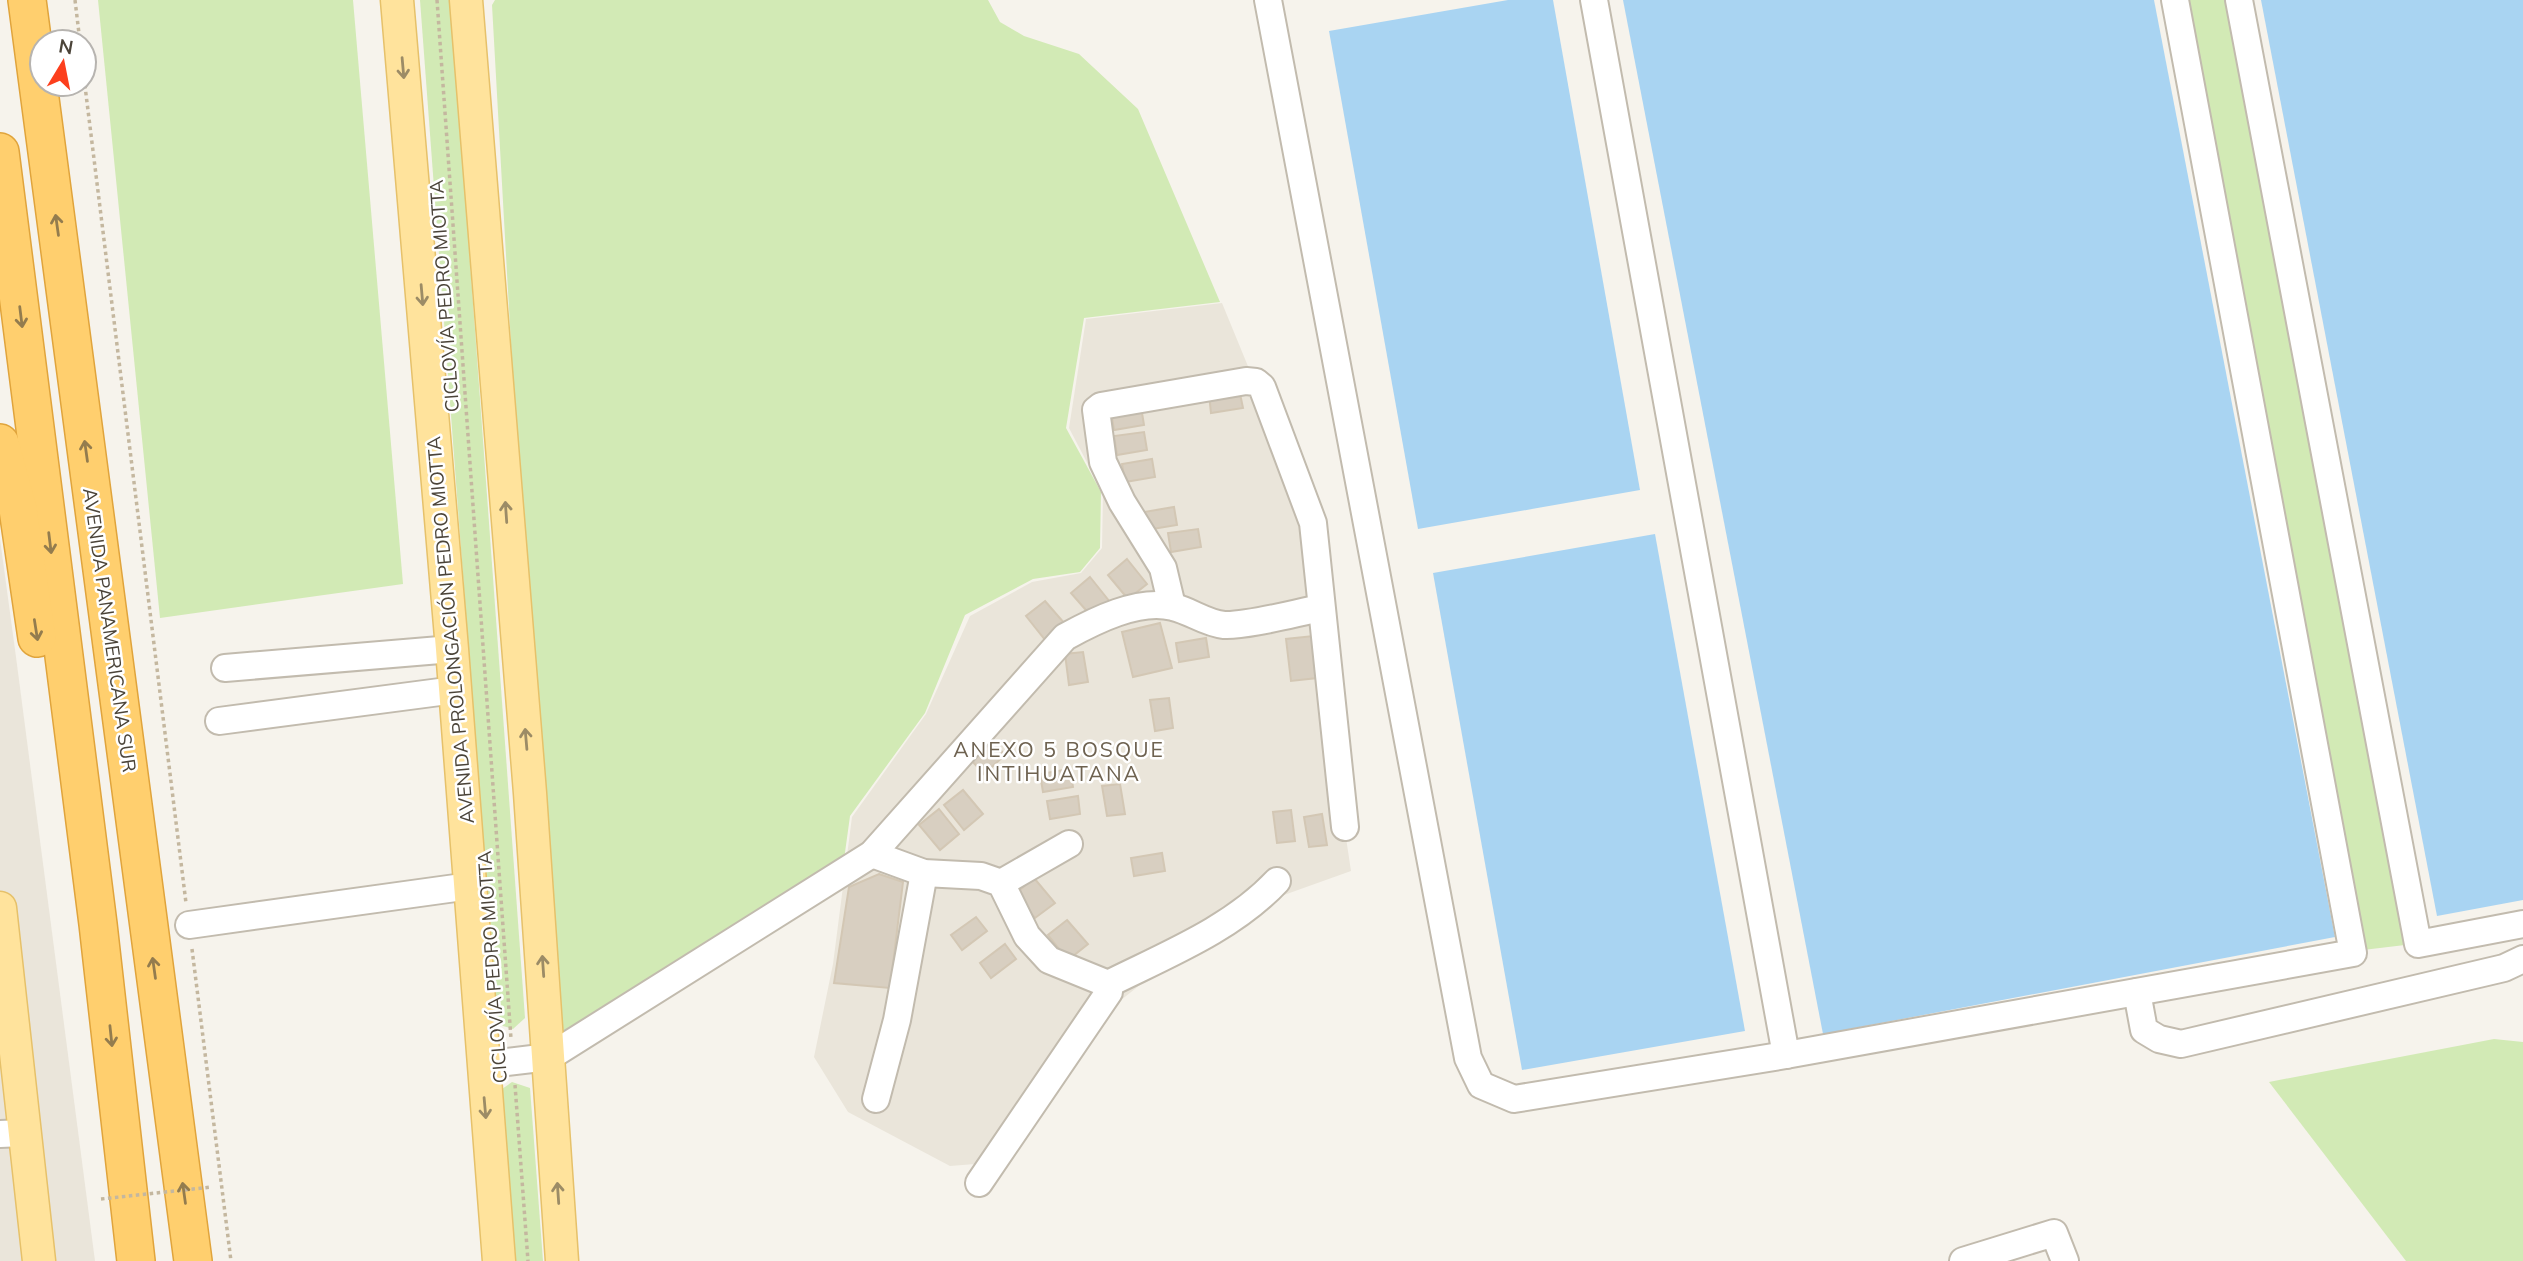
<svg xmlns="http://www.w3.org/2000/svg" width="2523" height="1261" font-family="Mulish,sans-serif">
<rect width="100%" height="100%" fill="#f6f3ec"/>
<g fill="#eae5da">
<path d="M1222,303L1291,471L1351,871L1228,915L1121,1000L1000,1162L950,1166L848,1112L814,1057L833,964L852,817L926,714L970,616L1032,582L1081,573L1102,548L1103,493L1069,428L1086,319Z"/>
<path d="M0,539L16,657L95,1261H0Z"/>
</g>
<g fill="#d2eab5">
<path d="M98,0H353L403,584L160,618Z"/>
<path d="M420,0H451L525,1018L513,1029L503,1026L496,1018Z"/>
<path d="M495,0H988L1000,22L1024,36L1079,54L1138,109L1220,302L1084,318L1066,428L1101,492L1100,548L1080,572L1033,579L965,615L925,713L850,816L843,867L565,1039L549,1024L492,5Z"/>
<path d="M2179,0H2232L2405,945L2363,950Z"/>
<path d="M2494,1039L2523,1042V1261H2406L2269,1082Z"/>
<path d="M512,1082L530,1088L543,1261H516L502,1089Z"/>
</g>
<g fill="#a9d4f2">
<path d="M1508,0H1553L1640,490L1418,529L1329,31Z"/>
<path d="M1623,0H2154L2335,937L1823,1034Z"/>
<path d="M2261,0H2523V900L2437,916Z"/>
<path d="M1655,534L1745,1031L1522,1070L1433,573Z"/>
</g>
<g fill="#d8cfc1" stroke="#d3c7b4" stroke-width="2">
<path d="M1239,389L1243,408L1211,413L1209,394Z"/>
<path d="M1141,407L1144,425L1114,430L1111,412Z"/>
<path d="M1144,432L1147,450L1117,455L1114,436Z"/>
<path d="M1152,459L1155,477L1125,482L1122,464Z"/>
<path d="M1174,507L1177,525L1146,530L1144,512Z"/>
<path d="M1198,529L1201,547L1171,552L1168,533Z"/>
<path d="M1127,559L1147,584L1128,599L1108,575Z"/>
<path d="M1090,577L1110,602L1092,617L1071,593Z"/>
<path d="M1045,601L1066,625L1046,641L1026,616Z"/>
<path d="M1160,623L1172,668L1133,677L1122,632Z"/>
<path d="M1313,636L1317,678L1291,681L1286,639Z"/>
<path d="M1206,638L1209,657L1179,662L1176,643Z"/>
<path d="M1083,652L1088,682L1069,685L1065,654Z"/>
<path d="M1169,698L1173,728L1155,731L1150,700Z"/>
<path d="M993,742L1005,755L984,774L971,760Z"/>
<path d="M1070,769L1073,787L1043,792L1040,774Z"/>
<path d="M1120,784L1125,814L1107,816L1102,786Z"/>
<path d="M963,790L983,814L964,830L944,805Z"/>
<path d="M1078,796L1080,814L1050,819L1047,801Z"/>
<path d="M939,809L959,834L940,850L919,825Z"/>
<path d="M1291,810L1295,841L1277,843L1273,812Z"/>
<path d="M1322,814L1327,845L1309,847L1304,817Z"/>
<path d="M1162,853L1165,871L1134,876L1131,858Z"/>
<path d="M879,874L903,882L890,988L834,983L849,887Z"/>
<path d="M1034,878L1055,903L1035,918L1015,894Z"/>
<path d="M976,917L987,931L962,950L951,935Z"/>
<path d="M1067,920L1088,944L1068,960L1048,935Z"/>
<path d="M1005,944L1016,959L991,978L980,963Z"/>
</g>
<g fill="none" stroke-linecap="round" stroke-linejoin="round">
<g stroke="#c2bbae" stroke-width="30">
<g id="minor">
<path d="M1268,0L1468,1058L1481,1085L1514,1099L1786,1055L2353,953L2175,0"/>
<path d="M1594,0L1786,1055"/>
<path d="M2239,0L2418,944L2523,924"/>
<path d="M1172,606L1163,568L1122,502L1103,462L1096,410L1101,406L1246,381L1256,382L1262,387L1313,523L1345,827"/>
<path d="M225,668L452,649"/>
<path d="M219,721L455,690"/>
<path d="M872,854L924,873L981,876L1001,883L1027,936L1049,960L1108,984"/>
<path d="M1001,883L1069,844"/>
<path d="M189,925L470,886"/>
<path d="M1108,984C1166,955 1232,929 1277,881"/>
<path d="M2137,992L2144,1030L2159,1039L2181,1044L2504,968L2523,959"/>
<path d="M482,1065L549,1057L872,854L1065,637C1094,621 1139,598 1173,607C1191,611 1205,623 1224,625C1248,626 1295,613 1321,608"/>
<path d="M876,1099L897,1020L924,873"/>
<path d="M0,1134L23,1133"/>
<path d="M979,1183L1109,992L1108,984"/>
<path d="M1963,1261L2054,1233L2065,1261"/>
</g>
</g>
<g stroke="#e6c16a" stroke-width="35">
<g id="major">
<path d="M397,0L452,649L499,1261"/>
<path d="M466,0L530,793L562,1261"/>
<path d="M0,908L39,1261"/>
</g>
</g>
<g stroke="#e0a43c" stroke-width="40">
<g id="highway">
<path d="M27,0L193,1261"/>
<path d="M0,152L98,924L136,1261"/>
<path d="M0,443L18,509L37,638"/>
</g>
</g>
<g stroke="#c4b79f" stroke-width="3.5" stroke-dasharray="3.5 3.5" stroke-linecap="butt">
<path d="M75,0L80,42"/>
<path d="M437,0L511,1039"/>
<path d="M84,78L186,903"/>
<path d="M192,949L231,1261"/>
<path d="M515,1085L528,1261"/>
</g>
<use href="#minor" stroke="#fff" stroke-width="26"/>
<use href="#major" stroke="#ffe39c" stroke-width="32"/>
<use href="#highway" stroke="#ffcf6e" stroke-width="37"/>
<path stroke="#c4b79f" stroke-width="3.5" stroke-dasharray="3.5 3.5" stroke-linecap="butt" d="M101,1199L212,1187"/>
</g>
<defs><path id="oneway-shaft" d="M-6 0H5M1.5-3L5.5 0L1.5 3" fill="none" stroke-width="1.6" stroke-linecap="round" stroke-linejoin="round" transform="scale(1.75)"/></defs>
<g stroke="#9c8c66">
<use href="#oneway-shaft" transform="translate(403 68) rotate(85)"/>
<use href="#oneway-shaft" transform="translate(422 295) rotate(85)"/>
<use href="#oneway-shaft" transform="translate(506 512) rotate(-94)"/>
<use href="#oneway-shaft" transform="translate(526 739) rotate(-95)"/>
<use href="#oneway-shaft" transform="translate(543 966) rotate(-94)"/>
<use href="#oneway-shaft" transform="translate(485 1108) rotate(85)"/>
<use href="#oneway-shaft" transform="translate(558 1193) rotate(-94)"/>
</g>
<g stroke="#937c4e">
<use href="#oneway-shaft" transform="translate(57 225) rotate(-98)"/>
<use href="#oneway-shaft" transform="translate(21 317) rotate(83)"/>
<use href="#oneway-shaft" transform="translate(86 451) rotate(-98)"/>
<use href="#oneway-shaft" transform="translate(50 543) rotate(83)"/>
<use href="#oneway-shaft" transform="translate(36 630) rotate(81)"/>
<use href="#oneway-shaft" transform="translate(154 968) rotate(-98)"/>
<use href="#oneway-shaft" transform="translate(111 1036) rotate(84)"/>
<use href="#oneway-shaft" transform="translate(184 1193) rotate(-98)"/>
</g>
<g text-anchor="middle" stroke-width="5" stroke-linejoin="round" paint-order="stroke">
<g font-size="19" fill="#4b4439" stroke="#fff">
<text transform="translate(444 296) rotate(-94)" y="7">CICLOVÍA PEDRO MIOTTA</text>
<text transform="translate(110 630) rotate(82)" y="7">AVENIDA PANAMERICANA SUR</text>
<text transform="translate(450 630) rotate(-95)" y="7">AVENIDA PROLONGACIÓN PEDRO MIOTTA</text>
<text transform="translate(492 967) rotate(-94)" y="7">CICLOVÍA PEDRO MIOTTA</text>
</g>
<g font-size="21" letter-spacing="2" fill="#6e6250" stroke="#fff">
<text x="1059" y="757">ANEXO 5 BOSQUE<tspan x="1059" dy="24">INTIHUATANA</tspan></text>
</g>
</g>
<g transform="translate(63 63) rotate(10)"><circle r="33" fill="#ffffff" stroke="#b7b4b0" stroke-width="2"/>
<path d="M0-5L12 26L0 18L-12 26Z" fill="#fc3f1d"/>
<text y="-10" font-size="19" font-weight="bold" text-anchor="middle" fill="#4b4439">N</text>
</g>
</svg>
